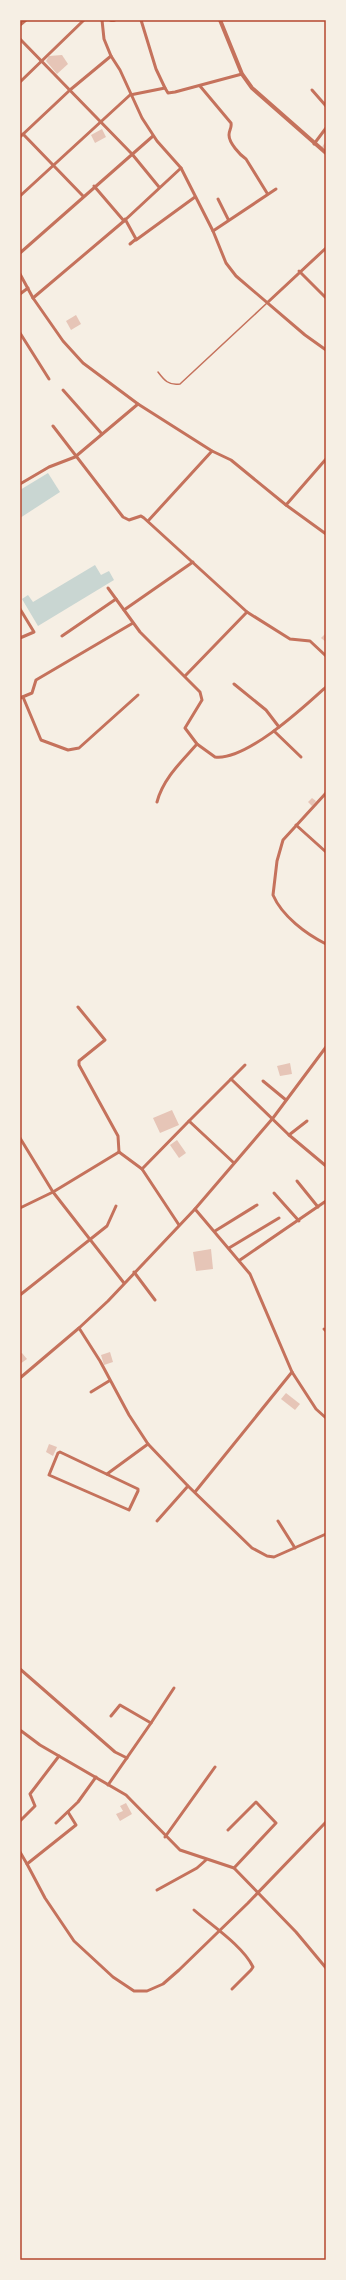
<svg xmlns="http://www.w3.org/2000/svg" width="346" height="2280" font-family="'DM Sans',sans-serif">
<rect width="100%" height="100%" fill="#f6efe4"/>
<g fill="#c9d6d2">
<path d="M48,473L60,492L20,518V490Z"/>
<path d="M95,565L101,575L109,571L114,580L38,626L22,599L28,595L33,602Z"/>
</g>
<g fill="#e6c5b7">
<path d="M62,55L68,64L57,74L46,61L49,56Z"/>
<path d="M102,129L106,137L95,143L91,135Z"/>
<path d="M326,141V150L322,147Z"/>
<path d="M76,315L81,324L71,330L66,321Z"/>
<path d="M326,633V642L321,638Z"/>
<path d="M312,798L316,801L312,806L308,802Z"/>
<path d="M290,1063L292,1074L280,1076L277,1066Z"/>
<path d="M172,1110L179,1125L160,1133L153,1118Z"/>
<path d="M177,1140L186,1153L179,1158L170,1145Z"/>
<path d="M211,1249L213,1269L196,1271L193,1252Z"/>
<path d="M110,1352L113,1362L104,1365L101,1355Z"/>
<path d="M22,1353L27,1359L20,1364V1354Z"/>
<path d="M286,1393L300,1404L295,1410L281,1399Z"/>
<path d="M49,1444L57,1447L53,1456L46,1452Z"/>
<path d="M126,1803L132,1814L120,1821L116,1814L123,1811L120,1806Z"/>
</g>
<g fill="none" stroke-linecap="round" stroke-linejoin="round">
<path stroke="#c5725c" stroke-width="1.5" d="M158,372C164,380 169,386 180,384L267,303"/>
<g stroke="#c5725c" stroke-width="3">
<path d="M102,20L104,39L111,56L120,70L142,118L157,141L181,168L213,231L226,263L236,276L305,335L326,350"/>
<path d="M141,20L156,69L165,88"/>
<path d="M20,25L26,20"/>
<path d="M20,39L132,154L159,187"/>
<path d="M20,82L84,20"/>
<path d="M200,86L231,123C232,128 229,130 229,135C229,143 240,155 246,159L267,193"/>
<path d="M312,90L326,106"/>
<path d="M23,134L83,196"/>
<path d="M20,137L70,90L111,56"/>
<path d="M314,144L326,128"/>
<path d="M94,186L124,221"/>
<path d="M20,196L130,95L165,88L168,93L175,92L242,74"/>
<path d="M218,199L228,219"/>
<path d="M125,219L136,239L130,244"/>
<path d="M213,231L276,189"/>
<path d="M136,240L195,197"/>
<path d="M20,253L153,136"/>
<path d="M299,271L326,298"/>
<path d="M20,274L33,298L63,341L83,363L138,404L212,451L231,460L286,505L326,534"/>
<path d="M20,294L28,288"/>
<path d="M33,298L124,221L181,168"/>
<path d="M268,302L326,248"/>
<path d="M20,333L49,379"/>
<path d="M63,390L102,434"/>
<path d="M53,426L123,517L129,520L141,516L144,518L247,612L290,639L310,641L326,656"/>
<path d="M20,484L49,467L75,457L138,404"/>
<path d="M286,505L326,459"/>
<path d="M148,521L212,451"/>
<path d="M108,588L116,599"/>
<path d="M20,609L34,632L20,638"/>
<path d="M124,610L193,562"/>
<path d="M62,636L116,599L140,632L200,692L202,700L185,728L197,744L215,757C246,761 304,707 326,687"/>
<path d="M185,676L247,612"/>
<path d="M234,684L266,710L279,727"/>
<path d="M23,697L41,740L68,750L79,748L138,695"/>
<path d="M20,698L32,693L36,680L133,623"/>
<path d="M274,731L301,757"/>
<path d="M326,793L283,840L277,861L273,895C282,916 306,934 326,944"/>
<path d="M157,802C163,779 181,762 197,744"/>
<path d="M296,825L326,852"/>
<path d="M78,1007L105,1040L79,1061V1065L118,1136L119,1152"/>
<path d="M231,1079L289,1135L326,1166"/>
<path d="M263,1081L286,1100"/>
<path d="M189,1121L245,1065"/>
<path d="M289,1135L307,1121"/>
<path d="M20,1138L53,1192L124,1283"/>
<path d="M142,1169L189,1121L234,1163"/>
<path d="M297,1181L318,1207"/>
<path d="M274,1193L299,1221"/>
<path d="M20,1208L53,1192L119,1152L142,1169L179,1225"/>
<path d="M195,1209L250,1274L292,1372L316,1409L326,1418"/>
<path d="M215,1231L257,1205"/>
<path d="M229,1248L279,1218"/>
<path d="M240,1260L326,1201"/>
<path d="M134,1272L155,1300"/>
<path d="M20,1295L107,1226L116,1206"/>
<path d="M79,1328L100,1361L129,1415L148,1444L188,1486L252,1548L267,1556L274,1557L326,1534"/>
<path d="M324,1329L326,1331"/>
<path d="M20,1378L79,1328L108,1301L195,1209L273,1118L326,1047"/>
<path d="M91,1392L109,1381"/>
<path d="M60,1452L138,1489V1491L129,1510L49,1475L58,1453Z"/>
<path d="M107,1474L148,1444"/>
<path d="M195,1492L292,1372"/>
<path d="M157,1521L188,1486"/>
<path d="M278,1521L295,1548"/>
<path d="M20,1669L115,1752L127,1758"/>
<path d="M151,1723L174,1688"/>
<path d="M20,1730L40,1745L126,1795L180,1850L234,1868L296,1932L326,1968"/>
<path d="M108,1785L151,1723L120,1705L111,1716"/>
<path d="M68,1812L76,1825L27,1864L45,1898L74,1941L113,1977L134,1991H147L163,1984L179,1970L248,1903L326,1822"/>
<path d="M20,1821L35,1806L30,1794L59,1756"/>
<path d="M56,1823L78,1802L96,1777"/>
<path d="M228,1830L256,1802L276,1823L234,1868"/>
<path d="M165,1837L215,1767"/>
<path d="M20,1852L27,1864"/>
<path d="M157,1890L197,1868L206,1860"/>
<path d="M194,1910C211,1925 243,1946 253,1967L251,1970L232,1989"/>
</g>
<g stroke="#c5725c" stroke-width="4">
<path d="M111,20H114"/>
<path d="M220,20L242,74L252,88L326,153"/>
</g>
</g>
<rect width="346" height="2280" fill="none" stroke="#f6efe4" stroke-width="42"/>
<rect x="21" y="21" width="304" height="2238" fill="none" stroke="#b5482f" stroke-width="1.5"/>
</svg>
